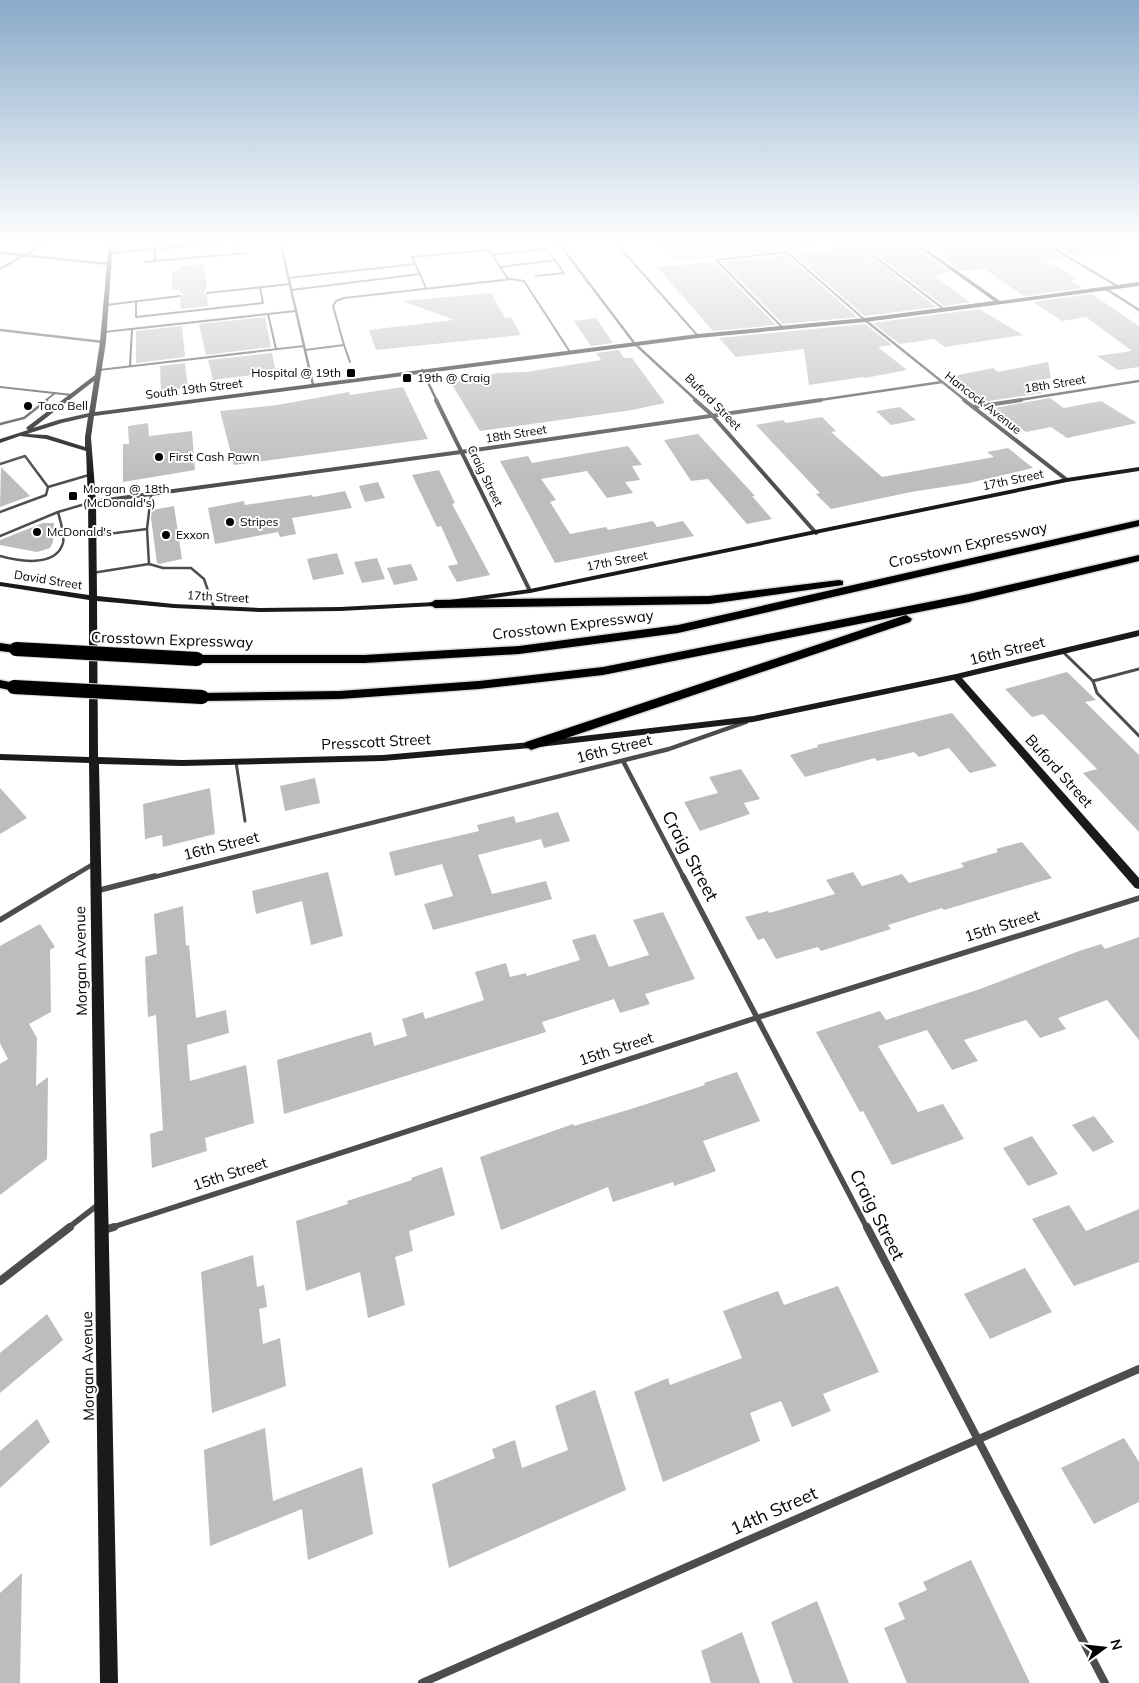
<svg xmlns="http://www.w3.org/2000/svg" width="1139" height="1683" font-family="Mulish,sans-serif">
<rect width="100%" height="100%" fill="#fff"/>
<path fill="#d4d4d4" d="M657,241H812L819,246L677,262Z"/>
<g fill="#bdbdbd">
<path d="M825,241H851L936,307L865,316L794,255L834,248Z"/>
<path d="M858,241H884L895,246L911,244L951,272L933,275L970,302L944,306Z"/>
<path d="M939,241H954L960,245L1000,241H1038L1063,258L1046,260L1077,279L1070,280L1082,288L1024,296L984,269L961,271L921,243Z"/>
<path d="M1047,241H1114V252L1073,256Z"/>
<path d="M787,255L857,317L783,324L722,262Z"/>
<path d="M699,263H715L776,325L713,331L657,267Z"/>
<path d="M204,264L207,287L204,293L207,296L208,306L181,309L180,299L183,295L179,290H172V271L179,270V266Z"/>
<path d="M491,293L505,318L511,317L521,335L376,350L369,330L454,320L403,301Z"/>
<path d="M1092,294L1139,326V367L1118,370L1097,356L1132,351L1086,317L1062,321L1033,302Z"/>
<path d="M979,309L1023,335L945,347L934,339L900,344L873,323Z"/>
<path d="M265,317L271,347L206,355L199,324Z"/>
<path d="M596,318L613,343L591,346L574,321Z"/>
<path d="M865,324L892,345L878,347L907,370L865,378L863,377L809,385L804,349L736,357L719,338Z"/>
<path d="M182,326L185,357L136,363V331Z"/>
<path d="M619,350L624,358H632L665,403L632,410L480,431L451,383L497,373L526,372L601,360L596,353Z"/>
<path d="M272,353L276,372L213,380L208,360Z"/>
<path d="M1048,362L1051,378L1026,382L1042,393L1022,396L983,402L948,377L993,368L998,372Z"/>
<path d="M185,363L188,388L161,391L160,366Z"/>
<path d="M403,387L428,439L234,465L220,411L277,405L349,392L350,395Z"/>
<path d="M1050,398L1064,408L1101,401L1137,423L1067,438L1051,427L1026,432L994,408Z"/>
<path d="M900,407L916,420L891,425L876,411Z"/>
<path d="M822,417L836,431L831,432L882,477L994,457L987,452L1008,448L1033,468L969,483L911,492L831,509L816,494L820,493L756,425L783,420L786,423Z"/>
<path d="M148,423L149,436L192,431L195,470L123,482V444H129L128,426Z"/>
<path d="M698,434L755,496H752L772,519L747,524L708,479L691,481L664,440Z"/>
<path d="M628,446L642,465L632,466L640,480L625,482L633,493L607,498L587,471L541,479L556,500L550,502L570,534L606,527L608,530L653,521L657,527L683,521L694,536L555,563L500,461L528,456L532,463Z"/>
<path d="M1,467L30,496L0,507Z"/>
<path d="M439,470L455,503L452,504L490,575L457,582L448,566L458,564L441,526L437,527L412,475Z"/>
<path d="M378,482L385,498L365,502L359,486Z"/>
<path d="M345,491L352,508L292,518L296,534L280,537L278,532L215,544L208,508L244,501L245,505L312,495L313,497Z"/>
<path d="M174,506L182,559L159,564L157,563L151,518L152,510Z"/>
<path d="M43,523H54L53,542L50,548L37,552L0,545V540Z"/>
<path d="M337,553L344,574L313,580L307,559Z"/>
<path d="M377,558L385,579L362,583L354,562Z"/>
<path d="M411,564L418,580L394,585L387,568Z"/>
<path d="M1067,672L1096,700L1085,702L1139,755V832L1083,773L1097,769L1043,714L1032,717L1005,689Z"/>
<path d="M952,713L997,766L970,773L949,748L919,757L914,752L877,761L875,758L805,777L790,755L818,747L817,745Z"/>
<path d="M741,769L760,799L744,803L750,814L700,831L684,802L718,793L709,777Z"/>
<path d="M315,778L320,803L285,811L280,786Z"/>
<path d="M0,788L27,818L0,834Z"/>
<path d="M210,788L215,834L163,847L162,835L145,839L143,804Z"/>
<path d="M558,812L570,841L544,848L541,839L478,855L492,894L546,881L552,899L433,930L424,904L453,896L442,864L395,876L389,852L479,831L477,825L514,816L516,823Z"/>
<path d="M1022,842L1052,878L944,910L942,908L888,925L891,929L821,951L818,947L776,959L764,938L758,940L745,917L768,911L769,913L835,894L826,880L853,872L862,886L902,874L909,883L964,867L961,863L998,852L996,849Z"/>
<path d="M328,872L343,936L311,945L302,901L256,914L252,891Z"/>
<path d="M183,906L186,946L189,945L196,1018L226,1010L229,1033L187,1045L190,1081L246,1065L254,1123L205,1138L207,1151L152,1168L150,1134L163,1130L156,1015L148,1017L145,957L157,954L154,914Z"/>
<path d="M663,912L695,979L645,994L650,1004L620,1013L614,999L542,1022L546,1032L284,1114L277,1060L371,1032L374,1046L407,1036L402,1019L423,1012L425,1019L484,1000L475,972L506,963L510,977L526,973L527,976L580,960L572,940L595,934L609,967L649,955L633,920Z"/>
<path d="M40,924L55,947L50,950L51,1012L29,1024L37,1038L36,1086L48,1077L47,1159L0,1195V1064L8,1059L0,1043V946Z"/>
<path d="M1139,937V1040L1107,1000L1058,1018L1066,1029L1040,1038L1026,1020L964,1040L978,1061L952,1070L927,1030L878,1046L918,1112L943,1104L964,1139L892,1165L863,1111L860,1112L816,1032L880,1011L886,1020L980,989L1079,951L1101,944L1105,949Z"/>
<path d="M737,1072L760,1121L703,1141L716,1171L674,1186L673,1182L613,1202L608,1187L501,1230L480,1157L573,1124L574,1126L631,1109L705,1085L704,1083Z"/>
<path d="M1094,1116L1114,1142L1093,1152L1072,1125Z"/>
<path d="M1032,1136L1058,1174L1028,1186L1003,1148Z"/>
<path d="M442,1167L455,1215L409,1231L413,1251L395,1257L405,1305L368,1318L360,1272L306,1291L296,1221L348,1204L347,1201L412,1180L411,1178Z"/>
<path d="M1069,1205L1086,1231L1139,1209V1262L1074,1286L1032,1219Z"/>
<path d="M253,1255L257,1287L264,1285L267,1307L259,1309L263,1344L280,1338L286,1386L212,1413L201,1272Z"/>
<path d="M1025,1268L1052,1312L990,1339L964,1294Z"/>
<path d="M838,1286L879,1372L823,1394L831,1411L792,1427L781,1401L750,1413L760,1441L663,1482L634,1392L668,1378L670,1385L742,1358L723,1311L778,1291L784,1305Z"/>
<path d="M47,1314L63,1340L0,1393V1353Z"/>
<path d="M595,1390L626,1490L449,1568L432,1484L495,1458L492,1449L515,1440L522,1468L568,1450L555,1406Z"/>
<path d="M37,1419L50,1442L0,1488V1451Z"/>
<path d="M265,1428L273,1501L362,1467L373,1534L308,1560L302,1509L210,1546L204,1450Z"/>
<path d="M1124,1438L1139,1462V1502L1094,1524L1061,1468Z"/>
<path d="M971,1560L1030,1683H907L884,1628L905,1619L898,1603L927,1590L923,1582Z"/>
<path d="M22,1573L20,1683H0V1593Z"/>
<path d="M817,1601L849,1683H793L771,1622Z"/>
<path d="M742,1632L760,1683H711L701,1651Z"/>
</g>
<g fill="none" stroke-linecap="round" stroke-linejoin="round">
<g stroke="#dbdbdb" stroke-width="3">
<g id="highway">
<path d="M1139,520V526L678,633L519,654L364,663H197L191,659L197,655H364L519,646L678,625Z"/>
<path d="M1139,555V561L969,602L603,675L479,689L340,699L202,701L195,697L202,693L340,691L479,681L603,667L969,594Z"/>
<path d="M839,580L843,581V585L709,604L435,608L429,604L435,600L709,596Z"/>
<path d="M906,615L912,619L910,622L531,750L524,745L526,742Z"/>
<path d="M0,643L20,646L22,649L16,653L0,651Z"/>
<path d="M0,680L19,684L20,687L14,691L0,688Z"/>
</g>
</g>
<g stroke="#4d4d4d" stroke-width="2">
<path d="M614,241L698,336"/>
<path d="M854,241L945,310"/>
<path d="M155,249V261L235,254L234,241"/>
<path d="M235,254L245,253"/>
<path d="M493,255L547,249L564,273L536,276"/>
<path d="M145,262L155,261"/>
<path d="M500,267L555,260"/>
<path d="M288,278L415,264"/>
<path d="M426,288L412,257L489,250L508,279"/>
<path d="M291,290L420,274"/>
<path d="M207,293L290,284"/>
<path d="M136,301V317L263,303L260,287"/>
<path d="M106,305L180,296"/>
<path d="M268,314L276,349"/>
<path d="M783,328L716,260L787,252L865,320"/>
<path d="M104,332L296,311"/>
<path d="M344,345L350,362"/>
<path d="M305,350L344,345L333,306L336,301L344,298L512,279L524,281L570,352"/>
<path d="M130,366L132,329"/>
<path d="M99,370L304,346"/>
<path d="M0,387L72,395"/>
<path d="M45,401L55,393"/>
</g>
<g stroke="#4d4d4d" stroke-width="2.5">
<path d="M0,424L24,418L47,400"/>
<path d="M0,464L25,456L48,487L89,475"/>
<path d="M0,512L46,495L48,487"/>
<path d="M0,536L58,512L92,502"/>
<path d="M92,536L147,529"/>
<path d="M0,556C17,561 56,568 63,543C65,533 60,521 58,512"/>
<path d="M149,564L147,529L151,495"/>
<path d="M92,573L149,564L163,568H191L204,579L214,608"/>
</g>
<g stroke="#4d4d4d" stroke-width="3">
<path d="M1063,652L1093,681L1097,693L1139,736"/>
<path d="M1093,681L1139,669"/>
<path d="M236,762L245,821"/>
</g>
<g stroke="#4d4d4d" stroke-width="2.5">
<path d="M280,241L313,385"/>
<path d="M557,241L635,344L697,401"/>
<path d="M1041,241L1119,287"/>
<path d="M0,253L109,264"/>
<path d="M110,253L239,241"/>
<path d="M0,269L50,241"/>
<path d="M1106,289L1139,310"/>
<path d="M865,320L966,401"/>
<path d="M0,330L103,342"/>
<path d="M422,370L437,401"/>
<path d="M813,401L942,382"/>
<path d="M1013,401L1139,381"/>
</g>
<g stroke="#4d4d4d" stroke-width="4">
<path d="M436,400L530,591"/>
<path d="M695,400L711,414L816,533"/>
<path d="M964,400L1067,480"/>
<path d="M974,407L1021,400"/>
<path d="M92,502L461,452L821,400"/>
</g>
<g stroke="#4d4d4d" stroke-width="4.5">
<path d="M623,761L684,878"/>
<path d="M70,878L95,863"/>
<path d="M150,878L669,749L746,722"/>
</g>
<g stroke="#4d4d4d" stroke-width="5.5">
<path d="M683,876L867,1228"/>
<path d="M96,891L155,876"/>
<path d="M0,920L73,876"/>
<path d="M68,1228L99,1204"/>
<path d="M110,1228L759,1017L1139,898"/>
</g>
<g stroke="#4d4d4d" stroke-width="8">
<path d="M867,1227L1105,1683"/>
<path d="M104,1230L114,1227"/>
<path d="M0,1281L70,1227"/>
<path d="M422,1683L1139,1369"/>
</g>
<path fill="#1a1a1a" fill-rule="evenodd" d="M109,241H113L106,342L95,412L698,334L865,318L994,301L910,241H915L1000,301L1139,282V286L865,322L698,338L94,416L91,437L96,502L97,596L174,604L260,608L340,607L435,602L530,589L1067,478L1139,467V471L1067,482L530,593L435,606L340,611L260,612L174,608L97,601L98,757L182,760L383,755L531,742L753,716L956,674L1139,630V636L962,678L1139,878V889L1135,888L954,680L753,722L531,748L383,761L182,766L99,764L118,1683H100L89,763L0,760V754L89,757V600L0,586V582L89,595L88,502L86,451L46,439L20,436L0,443V439L28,430L26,428L27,427L95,375L100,342ZM94,381L89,413L58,420L33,428ZM88,417L85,437V447L47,435L27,434L62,423Z"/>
<use href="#highway" fill="#000" fill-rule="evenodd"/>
<g stroke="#dbdbdb" stroke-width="16" stroke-linecap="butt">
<g id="highway-bridge">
<path d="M16,649L197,659"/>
<path d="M14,687L202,697"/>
</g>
</g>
<use href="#highway-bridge" stroke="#000" stroke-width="14"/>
</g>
<linearGradient id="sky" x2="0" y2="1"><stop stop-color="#89aac9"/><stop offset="0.51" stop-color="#fff"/><stop offset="1" stop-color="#fff" stop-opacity="0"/></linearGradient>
<rect width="1139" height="476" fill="url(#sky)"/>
<g fill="#000" stroke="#fff" stroke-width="2">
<rect x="346" y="368" width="10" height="10" rx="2.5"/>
<rect x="402" y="373" width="10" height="10" rx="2.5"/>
<circle cx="28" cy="406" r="5"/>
<circle cx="159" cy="457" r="5"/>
<rect x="68" y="491" width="10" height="10" rx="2.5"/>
<circle cx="230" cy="522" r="5"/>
<circle cx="37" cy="532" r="5"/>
<circle cx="166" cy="535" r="5"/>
</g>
<g text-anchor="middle" stroke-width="4" stroke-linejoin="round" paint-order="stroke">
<g font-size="12" fill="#000" stroke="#fff" text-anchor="start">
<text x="341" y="377" text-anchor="end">Hospital @ 19th</text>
<text x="417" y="382">19th @ Craig</text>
<text x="38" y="410">Taco Bell</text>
<text x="169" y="461">First Cash Pawn</text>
<text x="83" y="493">Morgan @ 18th<tspan x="83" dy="14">(McDonald's)</tspan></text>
<text x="240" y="526">Stripes</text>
<text x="47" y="536">McDonald's</text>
<text x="176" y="539">Exxon</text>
</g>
<g font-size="12" fill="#000" stroke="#fff">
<text transform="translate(1055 384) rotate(-9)" y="4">18th Street</text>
<text transform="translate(194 389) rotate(-7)" y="4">South 19th Street</text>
<text transform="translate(713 402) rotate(45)" y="4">Buford Street</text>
<text transform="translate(983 403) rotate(38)" y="4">Hancock Avenue</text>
<text transform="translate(516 434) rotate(-9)" y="4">18th Street</text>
<text transform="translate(485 476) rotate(64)" y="4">Craig Street</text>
<text transform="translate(1013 480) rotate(-12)" y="4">17th Street</text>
<text transform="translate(617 561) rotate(-11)" y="4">17th Street</text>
<text transform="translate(48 580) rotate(9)" y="4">David Street</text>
<text transform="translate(218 597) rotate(3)" y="4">17th Street</text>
</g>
<g font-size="15" fill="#000" stroke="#fff">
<text transform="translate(968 545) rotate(-13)" y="5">Crosstown Expressway</text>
<text transform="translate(573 625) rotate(-7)" y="5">Crosstown Expressway</text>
<text transform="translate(172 640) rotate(2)" y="5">Crosstown Expressway</text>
<text transform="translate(1007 651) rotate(-14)" y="5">16th Street</text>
<text transform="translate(376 742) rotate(-3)" y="5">Presscott Street</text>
<text transform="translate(614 749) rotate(-14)" y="5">16th Street</text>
<text transform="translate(1059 771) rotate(48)" y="5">Buford Street</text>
<text transform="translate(221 846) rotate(-14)" y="5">16th Street</text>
<text transform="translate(1002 926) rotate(-17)" y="5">15th Street</text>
<text transform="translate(81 961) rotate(-91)" y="5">Morgan Avenue</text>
<text transform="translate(616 1049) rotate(-18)" y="5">15th Street</text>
<text transform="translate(230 1174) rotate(-18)" y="5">15th Street</text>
<text transform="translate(88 1366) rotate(-91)" y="5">Morgan Avenue</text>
</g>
<g font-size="18" fill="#000" stroke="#fff">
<text transform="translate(690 856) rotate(62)" y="6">Craig Street</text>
<text transform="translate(877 1215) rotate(63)" y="6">Craig Street</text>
<text transform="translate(774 1511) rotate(-24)" y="6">14th Street</text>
</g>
</g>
<g transform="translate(1104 1648) rotate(75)" stroke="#ffffff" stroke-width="4" paint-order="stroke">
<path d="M0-4L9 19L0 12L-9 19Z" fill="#000000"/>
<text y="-8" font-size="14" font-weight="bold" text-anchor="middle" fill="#000000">N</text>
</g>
</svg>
